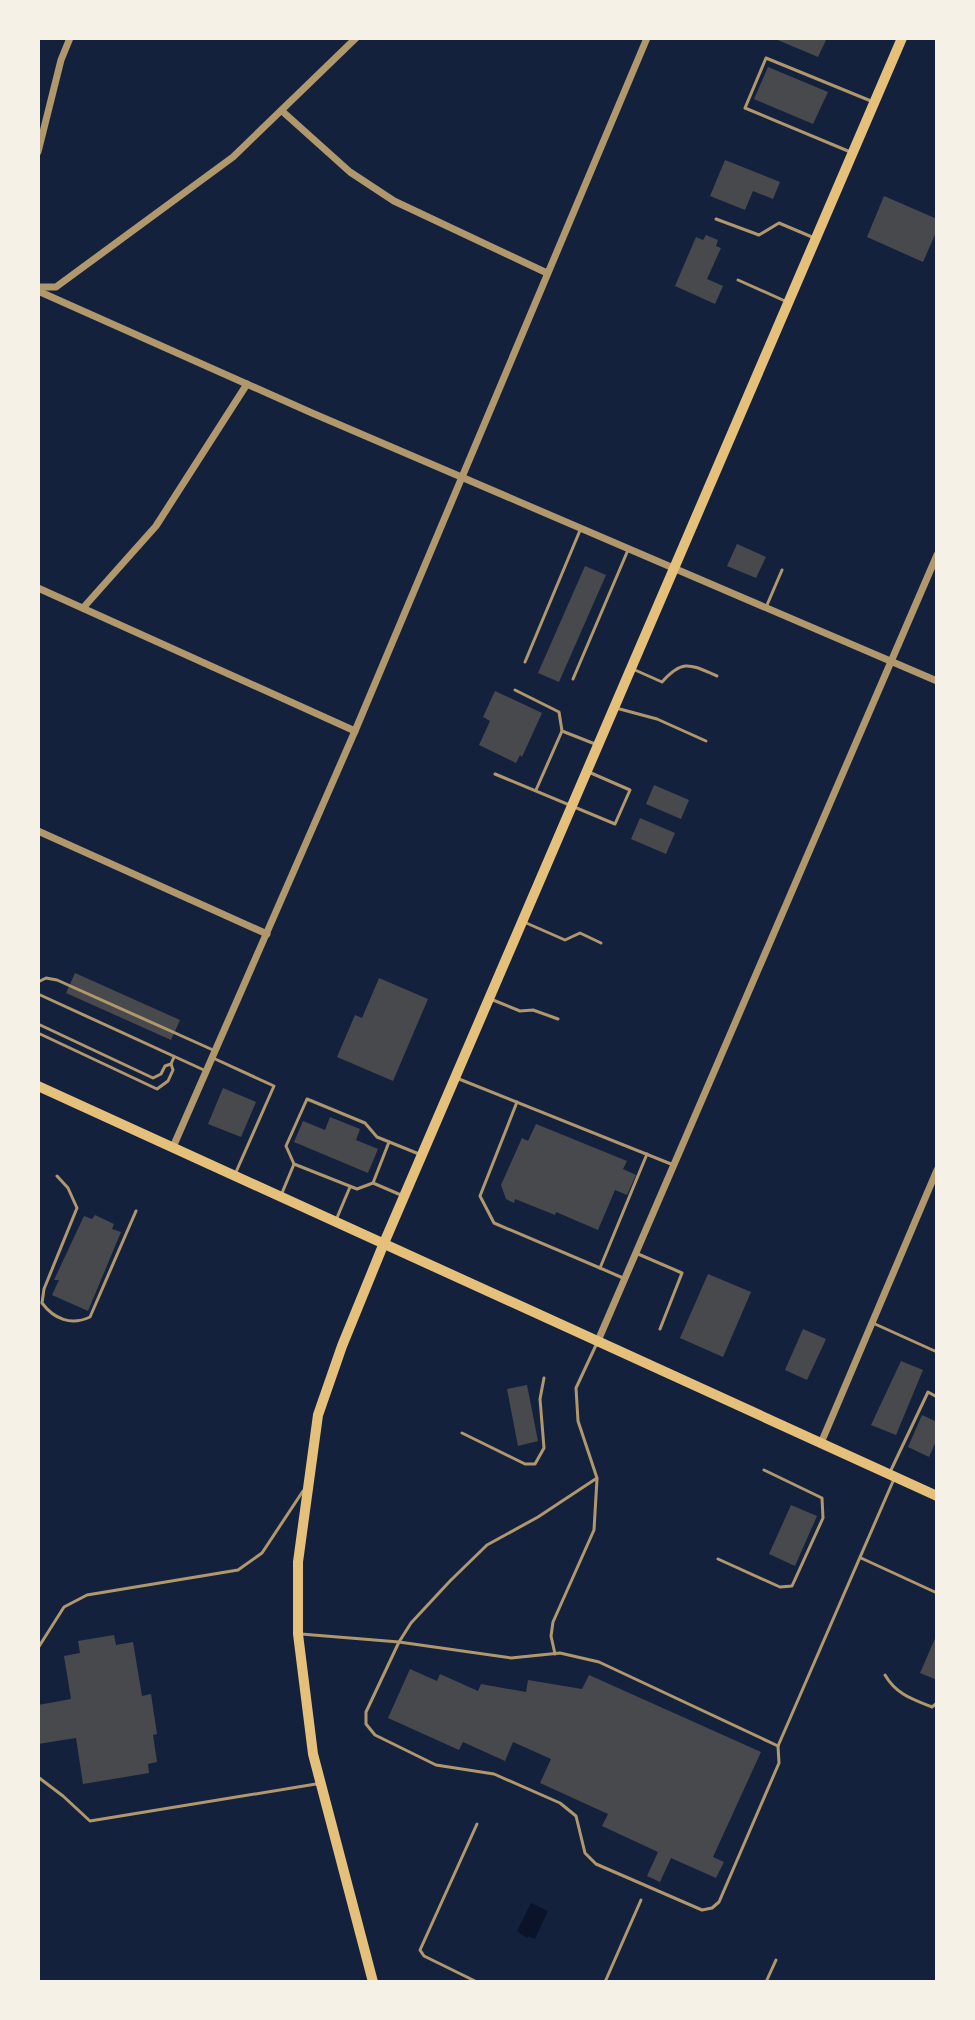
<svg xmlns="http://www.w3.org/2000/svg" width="975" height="2020" font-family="Poppins,sans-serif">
<rect width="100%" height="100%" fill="#14213d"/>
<path fill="#0b132b" d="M531,1903L548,1911L535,1939L528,1936L527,1938L517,1931Z"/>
<g fill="#48494c">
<path d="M773,38H827L818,57Z"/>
<path d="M768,67L828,92L813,124L754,99Z"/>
<path d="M725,160L780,182L773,199L753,191L745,210L710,196Z"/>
<path d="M884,196L937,219V230L923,262L867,237Z"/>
<path d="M706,235L718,240L716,246L721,248L707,279L723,286L715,304L675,286L696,237L703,240Z"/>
<path d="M737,544L766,557L756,578L727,566Z"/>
<path d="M585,566L606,575L559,682L538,673Z"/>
<path d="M495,691L542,713L522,757L520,755L516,763L479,745L490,721L483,717Z"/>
<path d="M654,785L689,800L681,819L646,804Z"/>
<path d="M640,818L675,833L666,854L631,839Z"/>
<path d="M75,973L180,1020L171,1040L66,993Z"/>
<path d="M379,978L428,999L393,1081L337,1057L355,1015L362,1018Z"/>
<path d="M223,1088L256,1102L241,1137L208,1124Z"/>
<path d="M330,1117L360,1129L356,1140L378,1149L368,1173L294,1142L303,1121L325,1130Z"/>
<path d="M536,1124L627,1161L623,1169L636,1175L627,1195L615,1190L598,1230L556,1212L555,1215L515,1199L514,1203L506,1199L501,1185L522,1138L528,1141Z"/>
<path d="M95,1215L114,1224L112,1229L121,1232L88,1311L52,1295L59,1280H54L84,1216L92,1219Z"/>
<path d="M708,1274L751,1292L723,1357L680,1338Z"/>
<path d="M803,1329L826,1339L807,1380L785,1370Z"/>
<path d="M901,1361L923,1370L896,1435L871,1425Z"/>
<path d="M527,1385L538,1441L518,1446L507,1389Z"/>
<path d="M922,1415L937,1422V1439L929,1457L908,1447Z"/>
<path d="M791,1505L817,1516L795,1566L769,1554Z"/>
<path d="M937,1634V1680L920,1673Z"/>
<path d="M114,1635L116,1645L133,1642L142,1696L151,1694L157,1734L153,1735L157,1762L148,1764L149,1773L83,1784L76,1738L38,1744V1705L71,1699L64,1656L80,1653L78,1641Z"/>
<path d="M410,1669L437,1681L440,1674L478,1691L481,1684L526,1692L528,1680L582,1689L589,1675L761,1752L713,1857L724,1862L716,1878L671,1858L660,1882L647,1876L658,1852L602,1826L608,1814L540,1783L551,1759L513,1742L505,1761L463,1742L459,1750L388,1718Z"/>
</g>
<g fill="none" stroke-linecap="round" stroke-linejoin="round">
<g stroke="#b1986c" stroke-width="3">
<path d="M848,151L745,108L766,58L871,101"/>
<path d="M716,219L759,235L779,223L812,237"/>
<path d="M738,280L785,301"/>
<path d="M767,605L782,570"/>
<path d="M525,662L581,528"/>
<path d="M635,670L662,682C683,658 691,665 717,676"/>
<path d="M573,679L628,550"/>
<path d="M515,690L559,712L562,731L595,744"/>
<path d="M616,708L657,719L706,741"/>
<path d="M495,774L615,824L630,790L591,773"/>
<path d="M536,790L562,731"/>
<path d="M524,922L565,940L580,933L601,943"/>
<path d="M38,982L46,978L57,980L213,1050"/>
<path d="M38,994L206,1071"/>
<path d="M493,1000L520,1011L533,1010L558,1019"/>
<path d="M38,1024L153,1078L161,1074L165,1066L171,1064L174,1057"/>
<path d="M38,1033L157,1089L168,1081L173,1070L171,1064"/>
<path d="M213,1058L274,1086L236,1172"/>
<path d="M459,1079L671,1164"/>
<path d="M517,1102L480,1196L494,1223L600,1268"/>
<path d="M294,1164L357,1189L373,1183L401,1195"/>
<path d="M57,1176L68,1188L77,1208L44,1289L42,1303C54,1319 71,1326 90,1317L136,1211"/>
<path d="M373,1183L389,1142"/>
<path d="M282,1193L294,1164L286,1146L307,1099L365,1123L377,1137L419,1154"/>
<path d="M336,1220L350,1187"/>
<path d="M638,1254L682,1273L660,1329"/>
<path d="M623,1278L600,1268L647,1154"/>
<path d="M875,1324L937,1352"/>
<path d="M597,1343L576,1388L578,1421L597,1478L538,1517L487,1545L450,1581L411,1623L399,1642L366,1712V1724L375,1735L436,1765L494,1774L560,1803L576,1816L585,1853L596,1864L702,1910L712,1908L719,1902L779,1763L778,1746"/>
<path d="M462,1433L525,1464H535L544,1448L540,1399L544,1378"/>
<path d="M891,1470L928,1392L937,1397"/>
<path d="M861,1558L937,1593"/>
<path d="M718,1559L780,1587L792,1586L823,1518L822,1498L764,1470"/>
<path d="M301,1634L399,1642L511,1658L560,1653L599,1662L778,1746L894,1479"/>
<path d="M38,1648L64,1607L87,1595L238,1570L262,1553L303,1491"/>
<path d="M555,1654L551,1636L553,1622L594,1530L597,1479"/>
<path d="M885,1675C896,1694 912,1699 932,1707L937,1703"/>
<path d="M38,1777L63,1796L90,1821L316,1784"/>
<path d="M477,1982L424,1956L420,1950L477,1824"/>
<path d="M605,1982L641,1900"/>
<path d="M766,1982L776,1960"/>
</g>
<g stroke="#b1986c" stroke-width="7">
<path d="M282,111L350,172L394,201L547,273"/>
<path d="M38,152L61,60L70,38"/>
<path d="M38,287H56L233,157L356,38"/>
<path d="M38,291L312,413L937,681"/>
<path d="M38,588L355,731"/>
<path d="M83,608L156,526L247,384"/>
<path d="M38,831L267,934"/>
<path d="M173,1147L355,731L647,38"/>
<path d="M597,1343L937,555"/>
<path d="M821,1443L937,1170"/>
</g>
<g stroke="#e5c07b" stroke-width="10">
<path d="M38,1086L937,1496"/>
<path d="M373,1982L313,1754L298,1634V1562L318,1415L342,1346L384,1243L902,38"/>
</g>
</g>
<rect width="975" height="2020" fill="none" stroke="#f6f1e7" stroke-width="80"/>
</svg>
